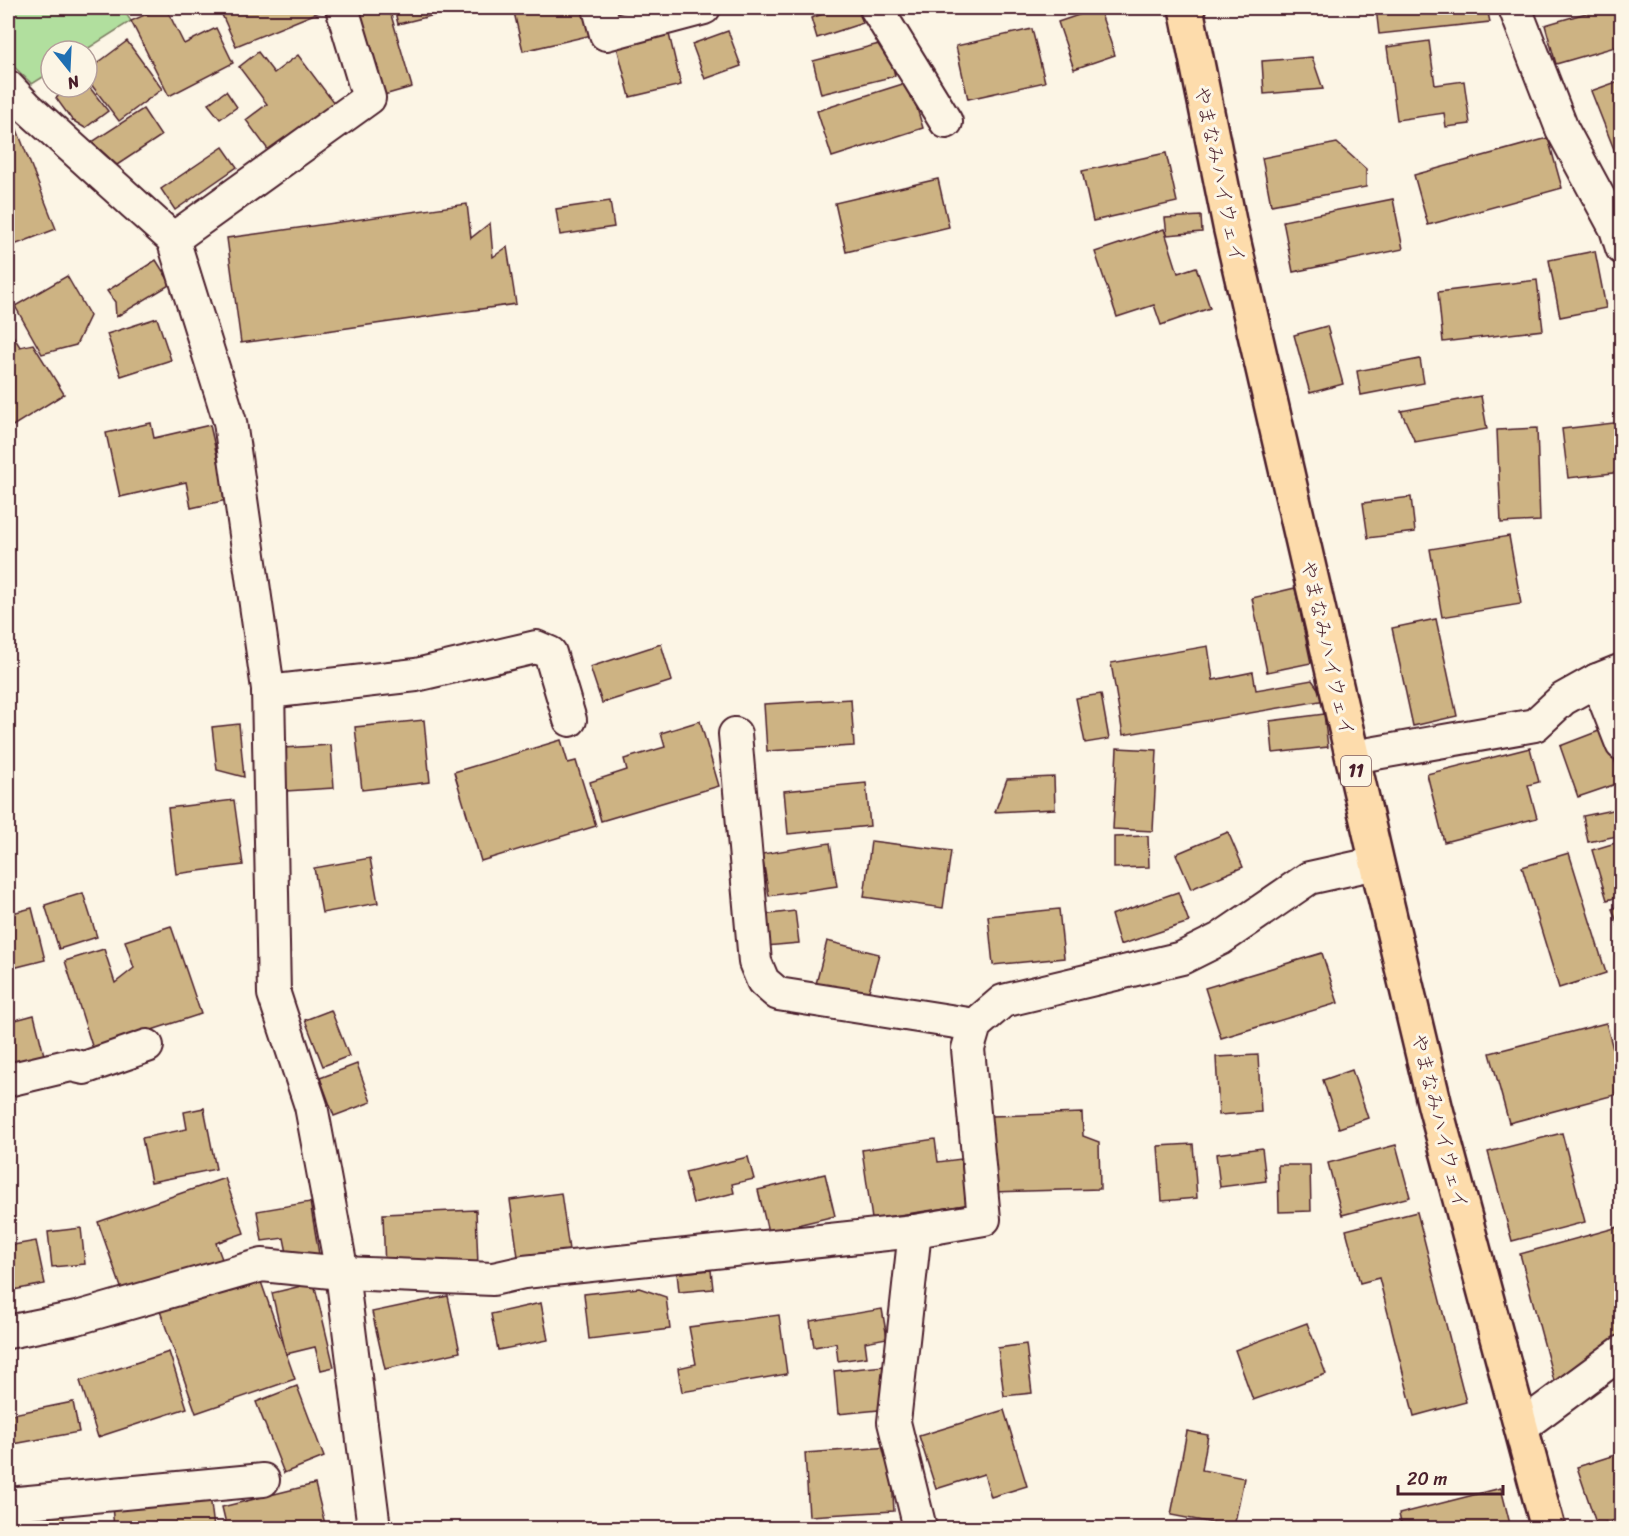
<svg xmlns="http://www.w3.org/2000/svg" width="1629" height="1536" font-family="Sriracha,'Klee One',sans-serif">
<rect width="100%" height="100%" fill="#fcf5e5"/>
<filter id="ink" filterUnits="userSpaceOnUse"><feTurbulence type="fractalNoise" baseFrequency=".0167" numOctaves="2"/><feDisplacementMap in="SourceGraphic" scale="12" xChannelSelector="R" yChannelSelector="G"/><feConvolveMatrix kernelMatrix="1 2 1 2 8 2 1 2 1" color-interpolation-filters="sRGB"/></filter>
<g filter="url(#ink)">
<path fill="#b1df9e" stroke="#7e7f64" stroke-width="1.5" d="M8,8H122L131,21L84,51H51V72L32,84L8,61Z"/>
<g fill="#cdb383" stroke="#4a1f2b" stroke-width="1.5">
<path d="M160,8H166L184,44L216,28L233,63L169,96L131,21Z"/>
<path d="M219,8H323L324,10L236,46Z"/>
<path d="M370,8H389L412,87L377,97L353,13Z"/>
<path d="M394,8H445L447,12L398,24Z"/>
<path d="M513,8H585L592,35L523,51Z"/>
<path d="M834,8H857L863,23L817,38L811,18L835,10Z"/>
<path d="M1099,8L1115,55L1074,69L1058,22Z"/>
<path d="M1376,8H1487L1490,22L1379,34Z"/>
<path d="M1603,8H1622V45L1556,64L1545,25Z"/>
<path d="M1032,29L1045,82L968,99L956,46Z"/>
<path d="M728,31L741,66L705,79L692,44Z"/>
<path d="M669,34L681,85L630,97L617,47Z"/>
<path d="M127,41L162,89L119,121L87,79V71Z"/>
<path d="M1429,41L1435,85L1464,81L1470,124L1446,127L1444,113L1397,120L1387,47Z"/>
<path d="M887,42L895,76L821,94L813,61Z"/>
<path d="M258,52L274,73L298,55L334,103L269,151L246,120L267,104L239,67Z"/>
<path d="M1312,57L1323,89L1264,94L1262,61Z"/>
<path d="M1622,80V155L1617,157L1591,91Z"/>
<path d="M909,82L923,128L832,157L817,111Z"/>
<path d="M87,84L108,111L85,128L72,120L56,98L70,87H87Z"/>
<path d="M226,91L237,107L220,119L208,104Z"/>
<path d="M143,109L161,136L117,165L92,142Z"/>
<path d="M14,122L56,229L9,247L8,125Z"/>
<path d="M1548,138L1562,188L1428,225L1414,175Z"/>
<path d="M1337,143L1366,169V187L1271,205L1262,158Z"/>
<path d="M223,147L237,167L175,210L161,189Z"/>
<path d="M1166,153L1177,202L1093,221L1082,171Z"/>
<path d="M938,179L949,227L846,252L835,203Z"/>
<path d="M1393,199L1403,249L1293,272L1283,221Z"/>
<path d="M610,201L614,227L560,235L556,209Z"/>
<path d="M467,204L471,238L490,223L493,257L507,247L516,304L241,343L227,238Z"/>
<path d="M1201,216L1202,232L1167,235L1165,218Z"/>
<path d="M1164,229L1178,273L1196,267L1210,308L1161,325L1154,305L1117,317L1095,252Z"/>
<path d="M1595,251L1606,308L1560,317L1549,260Z"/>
<path d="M156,260L171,284L116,317L115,302L107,291Z"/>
<path d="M67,276L90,316L76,345L42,354L15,306Z"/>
<path d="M1537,280L1543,330L1443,342L1438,292Z"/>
<path d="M157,318L171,360L121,376L107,334Z"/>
<path d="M1327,326L1343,384L1310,393L1294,335Z"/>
<path d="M10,331L20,347L33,344L64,394L8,429V333Z"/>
<path d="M1420,359L1424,383L1361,395L1357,371Z"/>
<path d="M1481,396L1487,429L1415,442L1401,411Z"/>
<path d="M1622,422V472L1568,478L1562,429Z"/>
<path d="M151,423L154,438L210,425L227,500L191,508L186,482L120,497L106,433Z"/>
<path d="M1537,428L1540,521L1501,523L1497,430Z"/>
<path d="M1411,497L1415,532L1368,538L1363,503Z"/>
<path d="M1509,536L1521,604L1442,617L1430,549Z"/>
<path d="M1295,588L1311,663L1267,672L1252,598Z"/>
<path d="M1436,619L1457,716L1413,726L1392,628Z"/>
<path d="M661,644L672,681L602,703L590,667Z"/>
<path d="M1208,646L1213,680L1253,672L1256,690L1312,680L1326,700L1123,735L1111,663Z"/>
<path d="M1101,694L1109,739L1085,743L1076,698Z"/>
<path d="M851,699L854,746L767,751L764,704Z"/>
<path d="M1324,714L1328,747L1273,753L1270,721Z"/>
<path d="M424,720L430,782L362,790L355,727Z"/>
<path d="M700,721L719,786L601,821L590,782L627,770L624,759L665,747L661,733Z"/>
<path d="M239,724L244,777L217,770L212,727Z"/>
<path d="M1604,729L1622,782L1578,797L1560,746Z"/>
<path d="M561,740L568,763L576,761L596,826L481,861L454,772Z"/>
<path d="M331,745L334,788L286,791L283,748Z"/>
<path d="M1117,748L1157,750L1153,831L1113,829Z"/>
<path d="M1530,748L1539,782L1528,785L1537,818L1444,842L1427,774Z"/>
<path d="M1054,777L1055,809L995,812L1007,779Z"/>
<path d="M866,783L870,826L788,834L784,791Z"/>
<path d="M234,800L243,865L176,874L168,808Z"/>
<path d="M1622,808V835L1588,842L1583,816Z"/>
<path d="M1228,832L1243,867L1191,889L1176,854Z"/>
<path d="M1148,836L1149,867L1114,868V837Z"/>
<path d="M871,841L951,851L943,908L864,897Z"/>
<path d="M1622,841V896L1607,900L1592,850Z"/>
<path d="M830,843L837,886L769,896L762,854Z"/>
<path d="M1569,853L1606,973L1559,988L1522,867Z"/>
<path d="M370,858L378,903L322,913L314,868Z"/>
<path d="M1178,892L1189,922L1120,945L1111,915Z"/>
<path d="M83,893L97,937L59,949L45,905Z"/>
<path d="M1622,905V935L1612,909Z"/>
<path d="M32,908L45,960L9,969L8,961V914Z"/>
<path d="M1059,909L1064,958L993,965L988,916Z"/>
<path d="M795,911L799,943L766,946L762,915Z"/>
<path d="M171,926L201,1014L93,1049L65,961L104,949L115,983L134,968L125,941Z"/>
<path d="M827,941L879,954L867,998L816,984Z"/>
<path d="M1322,953L1338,1003L1221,1038L1205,988Z"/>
<path d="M331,1010L349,1056L323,1066L305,1020Z"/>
<path d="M34,1015L45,1059L8,1069V1022Z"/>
<path d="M1606,1023L1622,1082V1093L1509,1123L1490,1053Z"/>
<path d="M1258,1055L1261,1112L1219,1115L1216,1057Z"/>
<path d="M357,1064L371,1102L334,1116L320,1078Z"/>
<path d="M1352,1070L1368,1118L1339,1128L1323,1080Z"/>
<path d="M204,1108L216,1169L151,1182L142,1138L187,1129L184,1112Z"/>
<path d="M1082,1113L1083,1136L1099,1142L1100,1189L993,1192L991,1116Z"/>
<path d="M1562,1133L1585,1222L1512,1241L1488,1152Z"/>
<path d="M935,1139L938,1162L961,1159L967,1205L872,1219L862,1150Z"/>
<path d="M1193,1144L1197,1198L1162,1201L1158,1146Z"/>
<path d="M1396,1145L1410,1197L1342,1215L1328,1163Z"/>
<path d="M1262,1148L1266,1181L1220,1187L1216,1154Z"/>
<path d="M748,1157L754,1179L732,1184L734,1193L693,1203L685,1172Z"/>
<path d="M1278,1165H1310L1311,1211L1279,1212Z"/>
<path d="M825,1174L835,1216L768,1232L758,1190Z"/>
<path d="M225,1178L244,1233L216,1243L222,1259L123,1293L98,1222Z"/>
<path d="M561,1193L570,1257L519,1264L510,1200Z"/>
<path d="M310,1202L319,1254L288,1258L284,1238L262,1241L257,1211Z"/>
<path d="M476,1210L478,1266L385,1270L383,1214Z"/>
<path d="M1417,1212L1466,1402L1414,1416L1379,1278L1360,1283L1346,1230Z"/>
<path d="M1622,1226V1332L1572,1374L1554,1381L1520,1254Z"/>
<path d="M81,1228L85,1264L52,1267L48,1232Z"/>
<path d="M36,1241L45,1284L8,1291V1246Z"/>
<path d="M711,1270L713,1289L679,1292L677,1273Z"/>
<path d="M259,1276L295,1379L196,1413L160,1311Z"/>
<path d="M314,1283L334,1367L321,1370L315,1347L286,1354L272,1293Z"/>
<path d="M639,1288L666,1297L670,1329L589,1339L584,1294Z"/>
<path d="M448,1296L460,1352L385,1369L372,1312Z"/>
<path d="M541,1303L548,1340L498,1350L491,1314Z"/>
<path d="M882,1309L887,1338L865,1342L867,1357L838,1361L836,1343L814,1347L810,1321Z"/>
<path d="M779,1315L787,1374L682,1392L678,1368L696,1364L689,1327Z"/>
<path d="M1307,1323L1326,1374L1253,1400L1235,1350Z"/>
<path d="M1026,1344L1032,1393L1004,1396L998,1348Z"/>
<path d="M169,1352L187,1408L98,1437L80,1381Z"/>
<path d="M884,1366L889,1409L838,1414L834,1371Z"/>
<path d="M297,1386L324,1457L284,1473L256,1402Z"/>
<path d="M73,1402L79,1432L8,1445V1415Z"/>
<path d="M1004,1410L1027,1486L991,1497L984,1474L936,1489L919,1436Z"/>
<path d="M1187,1431L1208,1435L1202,1470L1244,1478L1234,1527L1171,1515Z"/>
<path d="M890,1447L894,1511L809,1516L805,1453Z"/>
<path d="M1618,1454L1622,1464V1518L1597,1526L1577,1467Z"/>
<path d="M315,1484L326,1528H227L222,1507Z"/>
<path d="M1501,1488L1511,1528H1402L1399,1514Z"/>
<path d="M210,1495L214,1528H114L112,1506Z"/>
<path d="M60,1501L66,1528H8V1512Z"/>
</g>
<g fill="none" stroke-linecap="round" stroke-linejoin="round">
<g stroke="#4a1f2b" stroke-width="36">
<g id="street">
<path d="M599,8L606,34L704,8"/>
<path d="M876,8L946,122"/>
<path d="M1515,8L1562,129L1616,229L1622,248"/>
<path d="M8,87L26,106L173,239L230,422L268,689L274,994L311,1106L342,1273L374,1528"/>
<path d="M173,239L369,98L342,8"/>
<path d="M1597,680L1622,744"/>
<path d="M268,692L416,675L536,647L550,653L570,720"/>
<path d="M735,734L755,962L763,981L778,994L975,1025"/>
<path d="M1353,757L1535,725L1563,699L1597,680L1622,670"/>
<path d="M8,1080L71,1065L84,1068L147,1046"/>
<path d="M915,1231L894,1422L920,1528"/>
<path d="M8,1332L77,1318L262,1265L342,1273L493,1279L524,1272L915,1231L984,1219L968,1049L975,1025L1003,1001L1182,958L1220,939L1309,878L1377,863"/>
<path d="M1521,1427L1622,1352"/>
<path d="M8,1504L263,1480"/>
</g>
</g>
<g stroke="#4a1f2b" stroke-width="38">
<path id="primary" d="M1186,8L1230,226L1377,863L1435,1106L1548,1528"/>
</g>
<use href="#street" stroke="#fcf5e5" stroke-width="32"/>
<use href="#primary" stroke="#fddcac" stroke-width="33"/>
</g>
</g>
<g text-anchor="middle" stroke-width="6" stroke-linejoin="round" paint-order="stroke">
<rect fill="#fcf5e5" stroke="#7f5f63" stroke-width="1.5" x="1341" y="756" width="30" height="30" rx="4.5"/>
<g font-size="18" font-weight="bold" fill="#4a1f2b">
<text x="1356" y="777">11</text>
</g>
<g font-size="20" fill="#4a1f2b" stroke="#fcf5e5">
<text transform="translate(1220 174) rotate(78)" y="7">やまなみハイウェイ</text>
<text transform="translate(1328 648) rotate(77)" y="7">やまなみハイウェイ</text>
<text transform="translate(1440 1121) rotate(76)" y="7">やまなみハイウェイ</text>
</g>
</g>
<rect width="1629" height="1536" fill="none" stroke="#fcf5e5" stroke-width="30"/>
<rect x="15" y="15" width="1599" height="1506" fill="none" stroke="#4a1f2b" stroke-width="2" filter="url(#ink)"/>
<g transform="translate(69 69) rotate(162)"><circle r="28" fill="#fcf5e5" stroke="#b59f9b" stroke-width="1.5"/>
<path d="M0-4.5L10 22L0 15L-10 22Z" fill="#1f6fb2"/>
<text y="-9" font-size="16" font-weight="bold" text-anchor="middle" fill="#4a1f2b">N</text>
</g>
<path d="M1398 1485v9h105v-9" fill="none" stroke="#4a1f2b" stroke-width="3"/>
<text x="1407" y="1485" font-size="18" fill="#4a1f2b" stroke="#fcf5e5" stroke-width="4.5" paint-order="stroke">20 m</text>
</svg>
